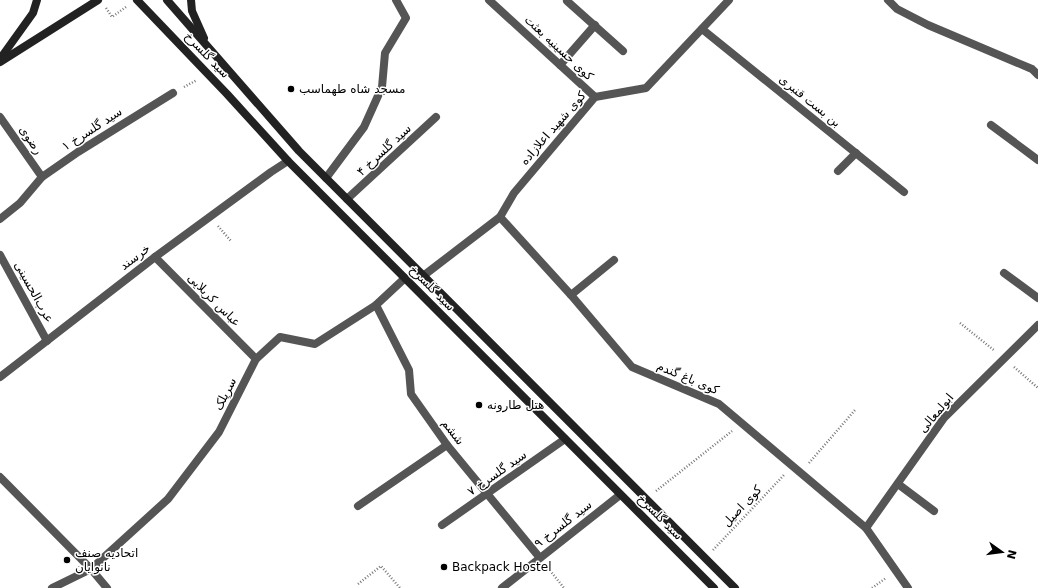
<svg xmlns="http://www.w3.org/2000/svg" width="1038" height="588" font-family="'DejaVu Sans','Noto Sans Arabic',sans-serif">
<rect width="100%" height="100%" fill="#fff"/>
<g fill="none" stroke-linecap="round" stroke-linejoin="round">
<g stroke="#777" stroke-width="2.5" stroke-dasharray="1 2" stroke-linecap="butt">
<path d="M106,8L112,17L126,7"/>
<path d="M184,87L197,80"/>
<path d="M218,226L231,241"/>
<path d="M960,323L995,351"/>
<path d="M1014,367L1038,388"/>
<path d="M809,463L855,410"/>
<path d="M656,491L732,431"/>
<path d="M713,550L784,475"/>
<path d="M548,568L564,588"/>
<path d="M358,584L381,566L400,588"/>
<path d="M872,588L886,578"/>
</g>
<g stroke="#555" stroke-width="8">
<path d="M0,117L42,177"/>
<path d="M0,219L20,203L42,177L78,152L173,93"/>
<path d="M0,255L47,341"/>
<path d="M155,257L256,359"/>
<path d="M0,377L155,257L271,172L288,161"/>
<path d="M502,588L620,495"/>
</g>
<g stroke="#555" stroke-width="8">
<path d="M489,0L595,97"/>
<path d="M888,0L897,9L928,25L1032,69L1038,75"/>
<path d="M567,1L623,51"/>
<path d="M702,29L904,192"/>
<path d="M560,65L595,25"/>
<path d="M991,125L1038,160"/>
<path d="M838,171L856,153"/>
<path d="M326,178L364,127L382,87L385,53L406,18L396,0"/>
<path d="M347,199L436,117"/>
<path d="M500,217L571,295L632,367L719,404L866,528L908,588"/>
<path d="M1004,273L1038,298"/>
<path d="M423,276L500,217L514,193L595,97L646,88L729,0"/>
<path d="M571,295L614,260"/>
<path d="M376,305L409,370L411,394L447,445L540,558"/>
<path d="M0,477L91,569L107,588"/>
<path d="M898,484L934,511"/>
<path d="M358,506L447,445"/>
<path d="M442,525L565,439"/>
<path d="M866,528L944,418L1038,325"/>
<path d="M52,588L91,569L168,499L219,432L256,359L280,337L315,344L376,305L405,278"/>
</g>
<g stroke="#222" stroke-width="8">
<path d="M137,0L227,94L288,161L714,588"/>
<path d="M167,0L299,151L735,588"/>
<path d="M191,0L192,11L204,38"/>
<path d="M0,59L33,13L37,0"/>
<path d="M0,62L98,0"/>
</g>
</g>
<g fill="#000" stroke="#fff" stroke-width="1.5">
<circle cx="291" cy="89" r="4"/>
<circle cx="479" cy="405" r="4"/>
<circle cx="67" cy="560" r="4"/>
<circle cx="444" cy="567" r="4"/>
</g>
<g text-anchor="middle" stroke-width="3" stroke-linejoin="round" paint-order="stroke">
<g font-size="12" fill="#000" stroke="#fff">
<text transform="translate(559 48) rotate(43)" y="4">کوی حسینیه بعثت</text>
<text transform="translate(207 55) rotate(46)" y="4">سید گلسرخ</text>
<text transform="translate(810 101) rotate(39)" y="4">بن بست قنبری</text>
<text transform="translate(553 128) rotate(-49)" y="4">کوی شهید اعلازاده</text>
<text transform="translate(92 129) rotate(-33)" y="4">سید گلسرخ ۱</text>
<text transform="translate(31 140) rotate(56)" y="4">رضوی</text>
<text transform="translate(384 150) rotate(-43)" y="4">سید گلسرخ ۴</text>
<text transform="translate(135 257) rotate(-37)" y="4">خرسند</text>
<text transform="translate(432 288) rotate(45)" y="4">سید گلسرخ</text>
<text transform="translate(34 292) rotate(61)" y="4">عرب‌الحسینی</text>
<text transform="translate(214 300) rotate(45)" y="4">عباس کربلایی</text>
<text transform="translate(688 378) rotate(23)" y="4">کوی باغ گندم</text>
<text transform="translate(225 394) rotate(-63)" y="4">سرپلک</text>
<text transform="translate(936 413) rotate(-50)" y="4">ابولمعالی</text>
<text transform="translate(453 432) rotate(53)" y="4">ششم</text>
<text transform="translate(497 473) rotate(-35)" y="4">سید گلسرخ ۷</text>
<text transform="translate(742 506) rotate(-47)" y="4">کوی اصیل</text>
<text transform="translate(660 517) rotate(45)" y="4">سید گلسرخ</text>
<text transform="translate(563 524) rotate(-38)" y="4">سید گلسرخ ۹</text>
</g>
<g font-size="12" fill="#000" stroke="#fff" text-anchor="start">
<text x="299" y="93">مسجد شاه طهماسب</text>
<text x="487" y="409">هتل طارونه</text>
<text x="75" y="557">اتحادیه صنف<tspan x="75" dy="14">نانوایان</tspan></text>
<text x="452" y="571">Backpack Hostel</text>
</g>
</g>
<g transform="translate(1002 552) rotate(104)" stroke="#ffffff" stroke-width="3" paint-order="stroke">
<path d="M0-3L7 15L0 10L-7 15Z" fill="#000000"/>
<text y="-6" font-size="11" font-weight="bold" text-anchor="middle" fill="#000000">N</text>
</g>
</svg>
